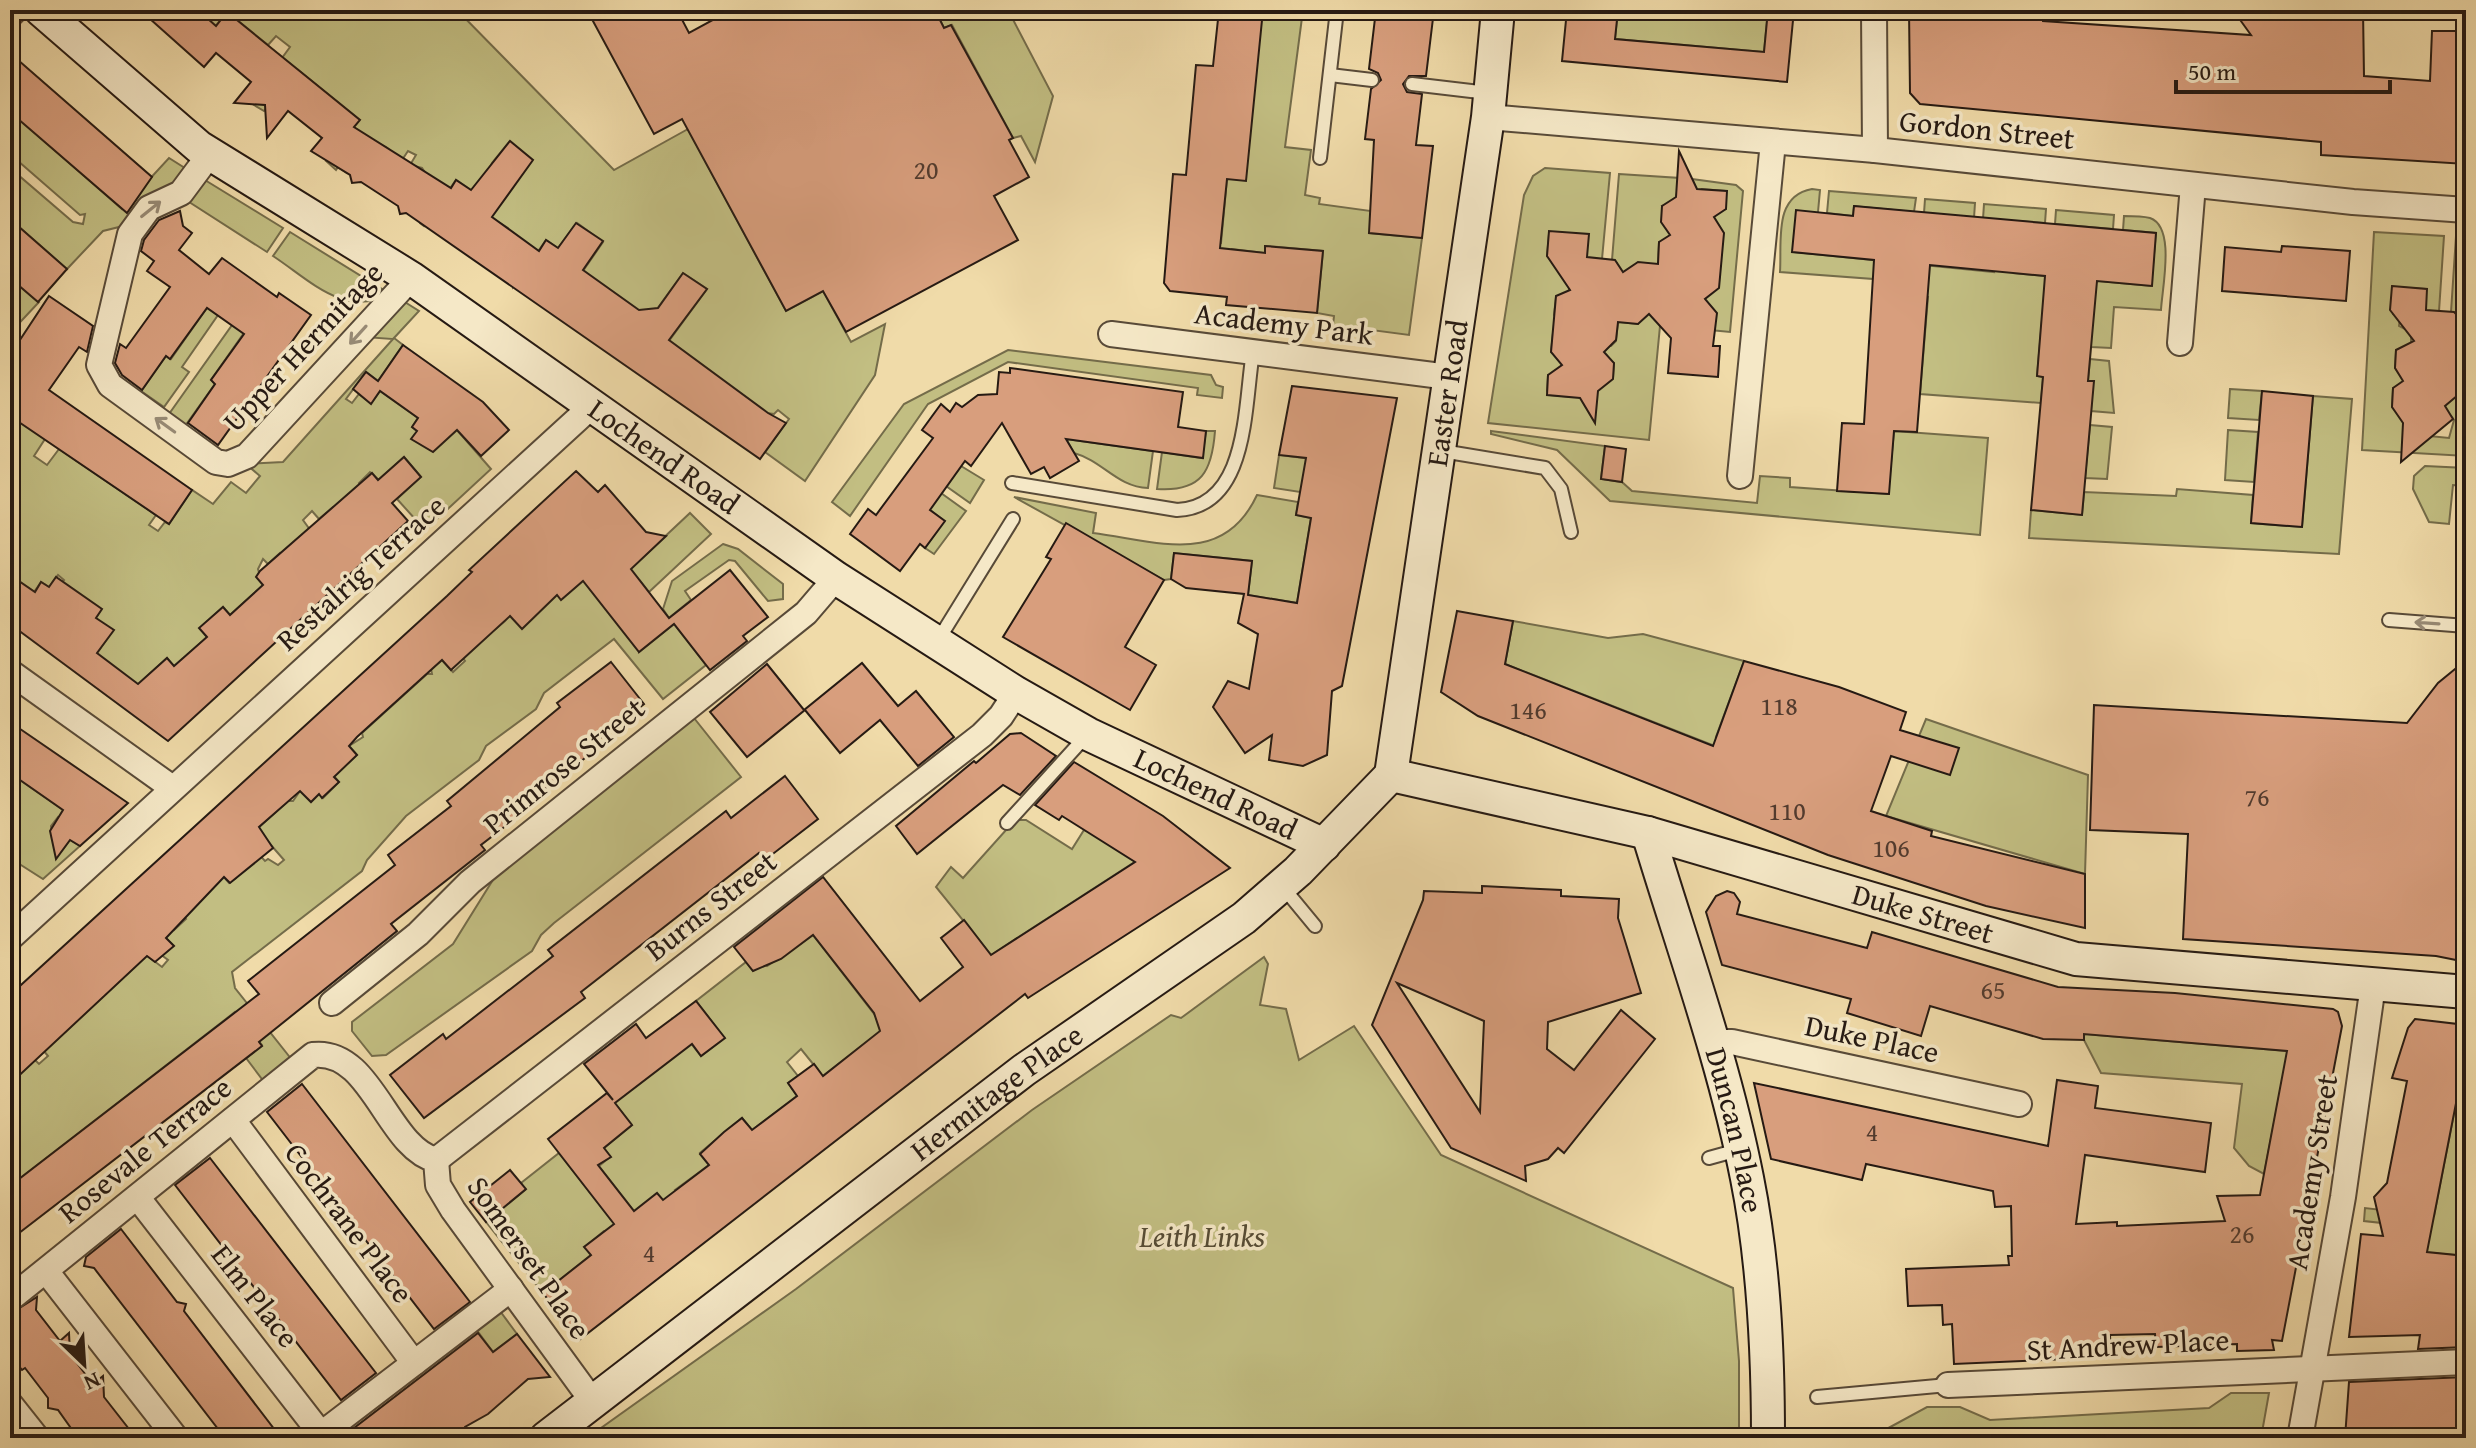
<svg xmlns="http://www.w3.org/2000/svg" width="2476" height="1448" font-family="'Gentium Book Plus',serif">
<rect width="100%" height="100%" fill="#f0dba9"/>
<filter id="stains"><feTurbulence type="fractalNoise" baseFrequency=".0025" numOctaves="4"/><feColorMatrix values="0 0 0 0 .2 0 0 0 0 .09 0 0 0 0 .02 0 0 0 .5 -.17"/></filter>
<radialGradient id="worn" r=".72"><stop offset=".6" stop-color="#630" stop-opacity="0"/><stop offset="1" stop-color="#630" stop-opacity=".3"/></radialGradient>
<g fill="#c2be82" stroke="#746c4a" stroke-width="2">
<path d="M198,10H457L614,170L688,129L786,311L823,291L851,342L885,324L875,375L805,481L765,452L789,419L778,410L774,414L767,413L647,371L707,289L683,273L644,327L636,311L574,284L603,242L577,223L558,248L546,240L513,287L508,228L500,223L470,257L510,141L492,163L480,196L456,180L424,226L420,223L428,177L422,168L410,165L416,155L408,151L402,160L386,147L369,139L347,173L338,167L336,170L326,161L359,120L298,70L264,111L254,105L289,63L282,58L290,47L276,36L268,45L227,12L193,54Z"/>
<path d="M935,10H1008L1053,96L1035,162L1021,136L1013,138L952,25L944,28Z"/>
<path d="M1263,10H1303L1285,147L1311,150L1305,195L1320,198L1319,204L1371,211L1370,233L1422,238L1409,335L1333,325L1334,316L1317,313L1323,251L1266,246L1265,253L1232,249L1230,261L1205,242L1221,243L1227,179Z"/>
<path d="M1618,10H1768L1764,52L1615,39Z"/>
<path d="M10,111L122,209L169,158L188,170L177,187C150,186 141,204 127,225L103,231L67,269L10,219V168L73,222L83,224L85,214L80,215L10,154Z"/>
<path d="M1545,168L1610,173L1602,259L1587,263V234H1549L1547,256L1570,279L1569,295L1556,297L1554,315L1559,321L1558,329L1553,333L1551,352L1562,359L1561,373L1548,375L1547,391L1551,395L1572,397L1583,392L1585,406L1594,407L1598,383L1613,378L1614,363L1601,358L1602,345L1611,346L1616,341L1618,322L1638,324L1643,312L1657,313L1660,326L1649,440L1488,423L1524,195L1533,176Z"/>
<path d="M1619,174L1680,178L1675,203L1662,206L1672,226L1671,240L1659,242L1658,264L1633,274L1616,273L1617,263L1612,260Z"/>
<path d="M200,177L283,228L267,252L186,200Z"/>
<path d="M1692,179L1736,185L1743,191L1730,332L1710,330L1702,308L1713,212L1726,209L1725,191L1702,189L1698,193Z"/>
<path d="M1812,189L1820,190L1818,212L1793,252L1994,272L1983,219L1984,204L2046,209L2045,223L2019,221L2014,273L2151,286L2156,233L2123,230L2124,216C2132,216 2142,216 2150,218C2176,227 2162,288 2161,310L2114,307L2111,348L2091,347L2043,309L2037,376L2043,377L2041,403L1920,394L1928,297L1873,293V279L1780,272C1782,241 1773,196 1812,189Z"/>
<path d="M1829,191L1916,198L1914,212L1854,206L1853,216L1827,213Z"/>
<path d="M1925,199L1975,203L1974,218L1924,213Z"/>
<path d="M2056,210L2114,215L2113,229L2055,224Z"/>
<path d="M290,232L390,294C344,318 311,281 273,256Z"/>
<path d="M2374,232L2444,236L2439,311L2425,318V289L2392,287L2393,314L2400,315L2399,326L2411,332V347L2396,350L2395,368L2407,385L2393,388L2392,407L2419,435L2449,438L2454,420L2451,416L2442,415L2443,400L2458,395L2459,377H2466V456L2362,450Z"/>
<path d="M2456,236L2466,237V327L2451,312Z"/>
<path d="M10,277L39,302L10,333Z"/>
<path d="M216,295L227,302L182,367L189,372L164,407L141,391L166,356L171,359Z"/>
<path d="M400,299L419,311L394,338L403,345L378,381L366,372L346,399L352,403L359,394L371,403L380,391L418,418L412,427L417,431L457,430L491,469L425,530L397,499L421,477L404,457L379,480L370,472L359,483L367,493L342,516L333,507L319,519L312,511L303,520L316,538L288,563L280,553L268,564L263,559L258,569L263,585L230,615L223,607L200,628L207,637L174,667L167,658L144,679L151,687L83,674L113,630L94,621L101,609L46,600L64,580L58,575L49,587L41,582L34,592L10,575V415L45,439L34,456L47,465L59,449L156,515L149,525L158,531L165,522L169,524L192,490L213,504L231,482L246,493L260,476L246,464L283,462L393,339L364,337Z"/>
<path d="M242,311L253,320L211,380L215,384L185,426L169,414Z"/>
<path d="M1008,350L1211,375L1216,385L1223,387L1222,398L1197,395L1198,388L1008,362L928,404L850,516L832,502L904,404Z"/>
<path d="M2090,359L2109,361L2114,413L2091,411L2093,381H2088Z"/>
<path d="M2230,389L2262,391L2259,420L2228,418Z"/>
<path d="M2313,396L2352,399L2339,554L2029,538L2031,510L2082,515L2084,492L2176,496L2177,489L2253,495L2251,523L2302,527Z"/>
<path d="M2090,425L2112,427L2107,479L2085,478Z"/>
<path d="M2228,430L2258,432L2254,482L2225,480Z"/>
<path d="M1206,431H1215C1212,471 1202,492 1157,489L1162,452L1202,458Z"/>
<path d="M1491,431L1605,446L1601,479L1622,482L1632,491L1757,503L1760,476L1790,478V487L1888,494L1894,431L1988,438L1980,535L1610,501L1557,450L1491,434Z"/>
<path d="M1066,439L1153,451L1148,488C1117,487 1103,461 1074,453Z"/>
<path d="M1279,455L1321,460L1300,492L1274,488Z"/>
<path d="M961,466L984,480L970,503L946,486Z"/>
<path d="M2425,466L2466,468V486L2453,485L2449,524L2429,522L2413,489L2414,476Z"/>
<path d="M941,493L966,511L934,554L925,548L944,521L929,509Z"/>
<path d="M1257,495L1298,502L1296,515L1311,518L1297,603L1248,595L1252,561L1174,553L1171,579L1164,580L1014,497L1096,513L1093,533C1157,541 1223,568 1257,495Z"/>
<path d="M690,513L711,534L649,592L641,582L639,652L674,624L706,665L663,699L614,639L544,693L536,709L486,746L479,760L406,816L367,860L362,871L232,972L235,988L296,1065L268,1087L246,1058L262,1045L235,1012L10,1186V1083L30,1055L39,1064L48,1056L43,1050L133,945L162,967L168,960L152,948L173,945L154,926L163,918L174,930L186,919L174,905L215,867L229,883L236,878L253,848L265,861L268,859L278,865L284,860L257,829L288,801H293L300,791L311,802L319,794L323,798L339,782L326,767L349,762L357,755L349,746L363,737L362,733L427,674H432L431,669L442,660L453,672L465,661L462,657L505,621L541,577L561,599L548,569L625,574Z"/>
<path d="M723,544L738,549L783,584V599L768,601L735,561L729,560L685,591L691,600L669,618L663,609L672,581Z"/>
<path d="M1513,621L1608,638L1643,634L1744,661L1716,737L1749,749L1748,759L1505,664Z"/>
<path d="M694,718L741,777L554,923L541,935L532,951L386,1055L372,1056L352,1031V1022L453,944L496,875Z"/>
<path d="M1926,719L2088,775L2085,874L1886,816Z"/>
<path d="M10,773L73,817L68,823L58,817L51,826L52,839L63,849L70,840L80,846L43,879L10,858Z"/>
<path d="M1015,820H1026L1072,849L1084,830L1150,852L991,955L936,887L951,867L963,878Z"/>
<path d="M813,935L885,1028L815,1082L818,1070L801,1049L787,1062L798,1076L788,1083L797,1096L752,1130L742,1118L700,1153L709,1165L675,1190L679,1196L634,1211L599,1166L610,1157L604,1148L632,1125L607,1093L634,1073L672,1019L701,1056L724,1038L696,1001L746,962L753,971L763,964L767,966Z"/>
<path d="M1264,957L1268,964L1260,1005L1286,1009L1299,1060L1354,1026L1441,1155L1733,1288L1739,1361V1438H587L796,1289L1032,1110L1171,1015L1181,1018Z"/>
<path d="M2084,1034L2288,1051L2264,1174L2249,1166L2234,1148L2242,1084L2101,1073L2084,1040Z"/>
<path d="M2466,1052V1256L2407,1251L2409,1226L2364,1221L2365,1208L2434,1216Z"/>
<path d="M559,1153L621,1232L604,1231L585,1247L591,1255L543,1293L486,1222L525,1190L521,1183Z"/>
<path d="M500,1311L517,1334L493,1352L476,1329Z"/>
<path d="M2231,1393H2269L2261,1438H1870L1927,1407H1960L1990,1420L2209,1408Z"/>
</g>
<g fill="#d89e7d" stroke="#261a13" stroke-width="2" fill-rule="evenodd">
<path d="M140,10H198L216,26L227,12L360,120L354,127L451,188L456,180L471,190L510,141L533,160L492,217L539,251L546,240L558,248L576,223L603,241L583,270L639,310L658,308L683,273L707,289L669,340L768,413L786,423L760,459L406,213L400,214L398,206L361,182L352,183L350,175L311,151L322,138L288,111L267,138L265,105L234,103L251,82L216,53L204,67Z"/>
<path d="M587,10H677L689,33L731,10H935L944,28L951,25L1013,138L1009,140L1029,177L994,196L1018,240L846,332L823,291L786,311L682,119L654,134Z"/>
<path d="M1219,10H1263L1246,181L1227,179L1220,248L1265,253V246L1323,251L1317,313L1226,305L1227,297L1170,291L1164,283L1173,174L1186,175L1196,65L1213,66Z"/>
<path d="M1376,10H1434L1426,76H1409L1403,84L1407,92L1422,94L1416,145L1433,146L1422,238L1369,233L1374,140L1365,139L1371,89L1381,80L1378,73L1369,69Z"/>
<path d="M1567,10H1618L1615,39L1764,52L1768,10H1794L1787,82L1562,61Z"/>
<path d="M1909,10H2042L2043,21L2251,35L2233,10H2363L2364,76L2430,81L2432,31H2466V164L2321,155V142L1920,104L1910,93Z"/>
<path d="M10,53L152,177L127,213L10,112Z"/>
<path d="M1679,151L1697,189L1727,191L1726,209L1714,217L1724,233L1719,288L1705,299L1717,313L1713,346H1720L1718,377L1668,373L1671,338L1649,314L1638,324L1618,322L1616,340L1604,352L1614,363L1613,379L1598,391L1595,423L1580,398L1547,395L1548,375L1562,365L1551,352L1556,296L1570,290L1547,256L1549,231L1589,234L1587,257L1615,260L1623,272L1638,262L1658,264L1659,242L1670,235L1661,222L1662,206L1676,197Z"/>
<path d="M1854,206L2156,233L2152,286L2097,281L2088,381H2094L2082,515L2031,510L2043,377L2037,376L2045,276L1930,265L1917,432L1894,431L1889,494L1837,491L1842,423L1864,424L1874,260L1792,252L1796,210L1853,216Z"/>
<path d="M180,211L183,226L192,233L179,250L209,274L222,258L277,297L279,293L311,315L218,445L188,423L215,384L211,380L244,334L207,308L170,359L166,356L142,390L122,375L115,363L120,344L126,348L170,287L147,271L154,261L141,251L144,240L159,220Z"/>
<path d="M10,219L67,269L38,302L10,278Z"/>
<path d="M2282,246L2350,251L2346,301L2222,291L2225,247L2281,252Z"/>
<path d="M2392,286L2427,289L2426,310L2454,312L2466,324V377H2459L2458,395L2445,406L2453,419L2401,462L2403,423L2392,407L2393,388L2403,381L2395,368L2396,350L2414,341L2390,310Z"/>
<path d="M49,296L93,326L87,352L79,347L49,390L192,490L169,524L10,416V355Z"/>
<path d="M403,345L483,402L509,430L481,456L457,430L433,452L411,439L417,431L412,427L418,418L380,391L371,404L353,389L366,372L378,381Z"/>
<path d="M1010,368L1183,392L1178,427L1206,431L1203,458L1066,439L1079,461L1050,478L1044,467L1031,474L1002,423L971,466L965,461L930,510L945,521L925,548L920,544L900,571L850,534L868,509L876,515L933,438L922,430L941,404L950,412L956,403L962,407L978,395L997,394L999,372L1010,373Z"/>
<path d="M1292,386L1397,398L1342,686L1332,691L1327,755L1303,766L1269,760L1272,735L1245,753L1213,707L1228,681L1249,689L1258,634L1238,623L1244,594L1186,588L1171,579L1174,553L1252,561L1248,595L1297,603L1311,518L1296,515L1306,458L1279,455Z"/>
<path d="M2262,391L2313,396L2302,527L2251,523Z"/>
<path d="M1605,446L1626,449L1622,482L1601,479Z"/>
<path d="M404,457L421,477L392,503L408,521L168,741L10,624V575L35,592L41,582L49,587L56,577L102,609L96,618L114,630L97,653L138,684L167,658L174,666L207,637L199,628L223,607L230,615L263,585L256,577L260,571L372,473L378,480Z"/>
<path d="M576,471L598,492L605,485L646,532L666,536L631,569L669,618L730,570L768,617L743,636L747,641L710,670L674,624L639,652L583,581L561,600L557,595L522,629L510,616L451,670L442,660L357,737L349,746L357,755L334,777L339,782L322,798L319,794L311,802L300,791L259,827L273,848L230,883L224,877L166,938L174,946L155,962L147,956L10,1084V995L447,596L472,572L469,570Z"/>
<path d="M1066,523L1164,580L1125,647L1156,665L1130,710L1003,637L1051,559L1046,557Z"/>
<path d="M1457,611L1513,621L1505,664L1713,746L1744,661L1839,687L1906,712L1900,730L1959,748L1950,775L1891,756L1871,811L1932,831L1931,836L2085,874V928L1986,906L1828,855L1478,716L1441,692Z"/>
<path d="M2466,660V962L2436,956L2183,939L2188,834L2090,830L2094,705L2407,723L2438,683Z"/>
<path d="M611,662L644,704L590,746L594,751L531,800L534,804L481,845L485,850L391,924L397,931L259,1042L262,1046L10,1240V1186L259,994L248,981L395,865L388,855L451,806L447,801L560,707L557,703Z"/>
<path d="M862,663L898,706L916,691L954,737L918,766L880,720L840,753L805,710L747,757L710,712L767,664L804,710Z"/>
<path d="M10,722L128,803L80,846L70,840L56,859L50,831L63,810L10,773Z"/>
<path d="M1021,733L1056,756L1020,795L1003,785L917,854L896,826L974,761L976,763L1010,734Z"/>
<path d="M1074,762L1163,816L1230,868L1028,998L1025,994L579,1340L543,1293L591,1255L584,1247L614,1224L548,1139L607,1093L613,1100L584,1064L636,1024L646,1038L696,1001L725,1038L701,1056L692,1044L615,1103L632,1125L604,1148L611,1157L598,1165L634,1211L657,1193L663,1200L709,1165L700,1154L724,1132L742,1118L752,1130L797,1096L788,1083L814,1064L823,1076L880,1031L874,1013L813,935L781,959L753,971L734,947L823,877L920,1001L963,967L941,938L964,920L991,955L1135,862L1062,816L1059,820L1035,805Z"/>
<path d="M785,776L818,819L765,860L759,853L581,992L585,998L424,1118L390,1075L443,1034L446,1039L553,956L548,950L726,811L731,818Z"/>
<path d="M1482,886L1561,890V896L1619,899L1618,918L1641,993L1548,1022L1547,1049L1574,1070L1621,1010L1655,1039L1564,1153L1558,1148L1548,1159L1525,1166L1526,1181L1451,1148L1372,1025L1423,900L1424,891L1482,893ZM1397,983L1484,1021L1480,1112Z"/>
<path d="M1727,891L1734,893L1740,902L1737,914L1867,948L1872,932L2058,987L2175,993L2333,1009L2338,1012L2342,1026L2282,1341L2272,1340L2274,1350L2237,1351V1344L2156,1347L2155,1334L2110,1335L2111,1357L1954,1364L1952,1324L1943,1325L1942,1305L1908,1306L1906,1269L2009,1265L2008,1256H2012L2011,1206L1995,1207L1993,1191L1866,1164L1862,1180L1771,1159L1754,1083L2048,1146L2057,1080L2098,1086L2095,1108L2211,1123L2205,1172L2085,1155L2076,1224L2117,1222V1226L2225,1221L2217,1196L2260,1195L2287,1051L2084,1034V1040L2043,1039L1930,1006L1921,1036L1847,1013L1851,999L1722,965L1706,912L1716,896Z"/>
<path d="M2415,1019L2466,1025V1052L2427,1252L2466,1256V1347L2418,1349L2420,1335L2349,1337L2361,1234L2383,1236L2374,1197L2387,1183L2407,1081L2392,1078L2408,1028Z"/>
<path d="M302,1084L470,1302L434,1329L267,1112Z"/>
<path d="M210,1158L376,1373L341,1400L175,1185Z"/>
<path d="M510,1170L526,1189L486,1222L470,1202Z"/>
<path d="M121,1229L177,1302L186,1304L184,1311L281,1438H225L94,1268L84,1266L86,1257Z"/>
<path d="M37,1297L36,1310L60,1341L69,1333L70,1354L93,1384L103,1376L104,1397L136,1438H78L58,1410L48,1408V1398L25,1368L22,1370L10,1356V1314Z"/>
<path d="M478,1333L493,1352L517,1334L550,1377L528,1379L488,1414L465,1427L462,1436L341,1438Z"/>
<path d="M2466,1377V1438H2345L2349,1382Z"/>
</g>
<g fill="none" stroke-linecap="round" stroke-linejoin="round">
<g stroke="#584a38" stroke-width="16">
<g id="lane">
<path d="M1330,75L1372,80"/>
<path d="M1412,84L1488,93"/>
<path d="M1320,158L1337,10"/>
<path d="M1442,451L1545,468L1561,489L1571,532"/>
<path d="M1012,483L1177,510C1249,507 1244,406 1253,352"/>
<path d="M2389,620L2466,626"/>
<path d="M937,642L1013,519"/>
<path d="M1007,823L1086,736"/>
<path d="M1282,886L1315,926"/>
<path d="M1709,1158L1738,1150"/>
<path d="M1817,1397L1948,1385"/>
</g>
</g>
<g stroke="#584a38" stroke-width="28">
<g id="street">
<path d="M1874,10L1875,150"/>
<path d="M10,15L15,10"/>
<path d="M1488,117L1875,150L2353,202L2466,210"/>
<path d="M210,154L181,193L149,208L130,234L99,365L110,385L216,462L228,464L247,456L411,278"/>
<path d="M1111,334L1449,377"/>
<path d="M2180,343L2193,185"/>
<path d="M1740,476L1773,142"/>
<path d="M10,672L171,787"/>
<path d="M10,938L593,405"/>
<path d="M332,1003L418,934L470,882L806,613L836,578"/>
<path d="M1712,1042H1732L2019,1104"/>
<path d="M233,1120L414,1363"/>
<path d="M436,1160L982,735L1001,716L1016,693"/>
<path d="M138,1198L321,1434"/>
<path d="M46,1271L176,1438"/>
<path d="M10,1299L313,1055C372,1048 387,1148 436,1160L438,1185L453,1210L593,1402"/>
<path d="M1948,1385L2466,1362"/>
<path d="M10,1404L37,1438"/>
<path d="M316,1438L511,1289"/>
<path d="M2300,1438L2343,1197L2373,985"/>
</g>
</g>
<g stroke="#261a13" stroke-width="36">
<g id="secondary">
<path id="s1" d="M41,10L199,147L411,278L836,578L1016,693L1088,734L1324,845"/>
<path id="s2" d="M1391,775L1648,833L2076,959L2466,992"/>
<path id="s3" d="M1391,775L1488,117L1498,10"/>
<path id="s4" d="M1648,833C1682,946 1724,1061 1747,1178C1764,1263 1768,1351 1768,1438"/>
<path id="s5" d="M546,1438L1024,1070L1244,918L1298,871L1391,775"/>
</g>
</g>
<use href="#lane" stroke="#f5e8c7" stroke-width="12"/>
<use href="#street" stroke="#f5e8c7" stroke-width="24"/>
<use href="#secondary" stroke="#f5e8c7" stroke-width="32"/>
</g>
<defs><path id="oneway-shaft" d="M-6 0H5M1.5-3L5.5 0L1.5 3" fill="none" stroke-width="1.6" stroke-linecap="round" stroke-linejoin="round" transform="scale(2)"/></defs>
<g stroke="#988b76">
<use href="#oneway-shaft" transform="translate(151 209) rotate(-39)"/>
<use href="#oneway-shaft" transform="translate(358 335) rotate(132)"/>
<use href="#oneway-shaft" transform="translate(165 425) rotate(-144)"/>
<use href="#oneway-shaft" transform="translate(2427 623) rotate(-176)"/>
</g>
<g text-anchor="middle" stroke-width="7" stroke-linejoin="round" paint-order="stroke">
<g font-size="26" fill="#523b2e">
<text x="926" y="179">20</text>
<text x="1779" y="715">118</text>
<text x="1528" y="719">146</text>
<text x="2257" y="806">76</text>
<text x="1787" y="820">110</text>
<text x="1891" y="857">106</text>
<text x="1993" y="999">65</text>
<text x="1872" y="1141">4</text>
<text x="2242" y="1243">26</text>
<text x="649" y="1262">4</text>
</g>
<g font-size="30" fill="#261a13" stroke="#f5e8c7">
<text transform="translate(1987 130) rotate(6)" y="10">Gordon Street</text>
<text transform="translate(1284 324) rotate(7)" y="10">Academy Park</text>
<text transform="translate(303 347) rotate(-47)" y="10">Upper Hermitage</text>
<text dy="10" stroke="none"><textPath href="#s3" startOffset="386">Easter Road</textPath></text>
<text dy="10" stroke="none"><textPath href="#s1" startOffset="768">Lochend Road</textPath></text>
<text transform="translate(361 573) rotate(-42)" y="10">Restalrig Terrace</text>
<text transform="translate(564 766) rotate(-39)" y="10">Primrose Street</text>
<text dy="10" stroke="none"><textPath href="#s1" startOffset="1416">Lochend Road</textPath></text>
<text transform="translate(711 906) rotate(-38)" y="10">Burns Street</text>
<text dy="10" stroke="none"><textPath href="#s2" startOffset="550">Duke Street</textPath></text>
<text transform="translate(1872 1039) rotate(12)" y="10">Duke Place</text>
<text dy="10" stroke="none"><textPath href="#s5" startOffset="568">Hermitage Place</textPath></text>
<text dy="10" stroke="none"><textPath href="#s4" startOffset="310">Duncan Place</textPath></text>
<text transform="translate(145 1150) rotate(-39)" y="10">Rosevale Terrace</text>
<text transform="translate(2312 1172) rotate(-81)" y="10">Academy Street</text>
<text transform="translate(349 1223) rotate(53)" y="10">Cochrane Place</text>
<text transform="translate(529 1258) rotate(55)" y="10">Somerset Place</text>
<text transform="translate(255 1296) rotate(52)" y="10">Elm Place</text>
<text transform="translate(2128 1345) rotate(-3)" y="10">St Andrew Place</text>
</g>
<g font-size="30" font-style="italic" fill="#554b34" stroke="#f5e8c7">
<text x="1202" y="1247">Leith Links</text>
</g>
</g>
<rect width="2476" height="1448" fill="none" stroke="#f0dba9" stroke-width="40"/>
<rect x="12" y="12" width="2452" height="1424" fill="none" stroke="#261a13" stroke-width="4"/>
<rect x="20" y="20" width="2436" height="1408" fill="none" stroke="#261a13" stroke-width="2"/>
<g transform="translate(84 1364) rotate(155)" stroke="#f5e8c7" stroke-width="6" paint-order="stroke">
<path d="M0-6L14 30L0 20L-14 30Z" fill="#261a13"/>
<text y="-12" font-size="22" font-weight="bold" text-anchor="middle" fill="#261a13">N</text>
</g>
<path d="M2176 80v12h214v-12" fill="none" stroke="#261a13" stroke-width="4"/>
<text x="2188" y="80" font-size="24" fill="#261a13" stroke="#f5e8c7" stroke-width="6" paint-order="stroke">50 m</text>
<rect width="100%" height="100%" filter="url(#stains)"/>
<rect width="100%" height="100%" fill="url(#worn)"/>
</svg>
